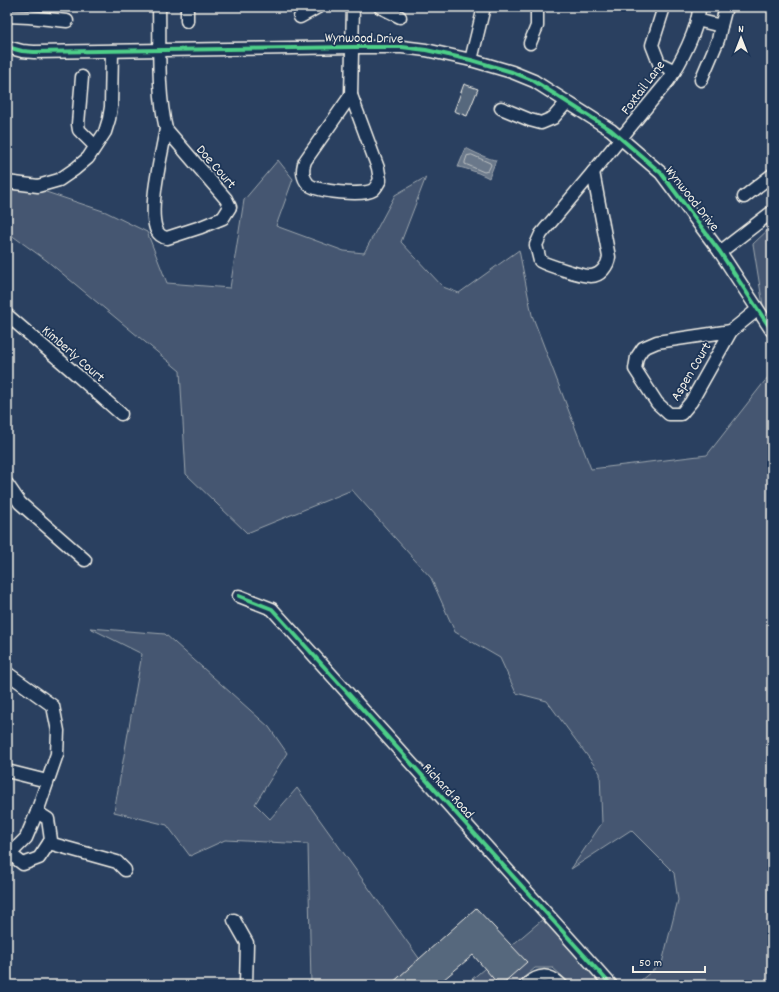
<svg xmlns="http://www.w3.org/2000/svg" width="779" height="992" font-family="Dekko,sans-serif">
<rect width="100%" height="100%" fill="#2a4060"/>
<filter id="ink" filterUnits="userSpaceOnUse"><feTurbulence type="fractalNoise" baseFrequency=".025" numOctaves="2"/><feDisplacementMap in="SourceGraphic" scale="8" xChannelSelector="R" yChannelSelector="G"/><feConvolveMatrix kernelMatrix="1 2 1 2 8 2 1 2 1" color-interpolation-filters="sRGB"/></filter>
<g filter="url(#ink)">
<g fill="#445771" stroke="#9ca4ac">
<path d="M278,160L293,179L276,226L344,251L364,253L395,195L426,177L401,242L443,287L459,293L519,250L532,315L591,469L707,455L772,372V985H635L662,963L678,900L674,873L631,830L571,869L602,823L600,773L547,701L516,693L500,658L455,632L431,578L352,490L247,533L186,474L180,371L46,260L7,232V183L22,184L106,212L147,232L167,283L230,288L244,200Z"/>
<path d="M772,226V361L753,244Z"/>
<path d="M90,628L165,634L269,727L287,753L255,804L270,819L297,788L426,968L455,985H311L308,844L225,840L190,856L167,825L114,812L142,654Z"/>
<path d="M543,919L602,985H572L553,968H535L515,985H465Z"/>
</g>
<path fill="#6a788a" stroke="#a1a8b0" d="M466,148C471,151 490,160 496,160L489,178C482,174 466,168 458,167Z"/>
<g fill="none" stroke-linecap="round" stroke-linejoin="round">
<path stroke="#bdc1c2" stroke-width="1" d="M472,155L490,163L491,165L488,171L484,172L465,164V162L467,156Z"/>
</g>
<g fill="#56677d" stroke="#f4f1e8">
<path d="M464,84L478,89L467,116L454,111Z"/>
<path d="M476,908L527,962L501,985H499L473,955L437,985H390Z"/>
</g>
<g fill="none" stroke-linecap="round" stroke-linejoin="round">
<g stroke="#f4f1e8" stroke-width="15">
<g id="minor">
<path d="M159,7C160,48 157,90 166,129"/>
<path d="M380,7L400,17"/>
<path d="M664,7L652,45L659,63L675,71"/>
<path d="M7,16L29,17L67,21"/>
<path d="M300,17L318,7"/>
<path d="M697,20L721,26L726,7"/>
<path d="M187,21V7"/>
<path d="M530,43L537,26V7"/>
<path d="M7,47L22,51L34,52L353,47H402L426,50L471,60L512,72L534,81L611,130L661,173L720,252L772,331"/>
<path d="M471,60L484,7"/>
<path d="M82,77L78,124L79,130L95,146"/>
<path d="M701,80L718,40L721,26"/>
<path d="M351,95L378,168L380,180C378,183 376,188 373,190C364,196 316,192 308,184C302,177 302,169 305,161Z"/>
<path d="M351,95L353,7"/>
<path d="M501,108L530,120L541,123L553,118L567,102"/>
<path d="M166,129L226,199L230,207L223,218L201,227L167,238C162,237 159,235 157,231C147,210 162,153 166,129Z"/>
<path d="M593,172L609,257C608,266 600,276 591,276C584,277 547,265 540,261L536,245L541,234Z"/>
<path d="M593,172L668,81C680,64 699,28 699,7"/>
<path d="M7,182L38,186L59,180L75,169L88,158L105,132L109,119L111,107L112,51"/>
<path d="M744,197L772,175"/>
<path d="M720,252L772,212"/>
<path d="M7,315L70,369L121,414"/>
<path d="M731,331L691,402L681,414H669L657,403L635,369L637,357L643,348L657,342Z"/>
<path d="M731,331L757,310"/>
<path d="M7,484L20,503L85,560"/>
<path d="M239,596L272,609L611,985"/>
<path d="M7,673L53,706L58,731L57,754L37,812L26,838L10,854L7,855"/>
<path d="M7,771L47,781"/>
<path d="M49,843L117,862L125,870"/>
<path d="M10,854L23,864L39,858L51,840L48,819L37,812"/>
<path d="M234,920L247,943L246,985"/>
<path d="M526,985C539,974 548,973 561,985"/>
</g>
</g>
<use href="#minor" stroke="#1d3557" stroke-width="12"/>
<g stroke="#1d3557" stroke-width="6">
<g id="cycleway">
<path d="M7,47L22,51L34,52L353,47H402L426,50L471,60L512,72L534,81L611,130L661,173L720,252L772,331"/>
<path d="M239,596L272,609L611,985"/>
</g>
</g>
<use href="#cycleway" stroke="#4dcf88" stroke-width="4"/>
</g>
</g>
<g text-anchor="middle" stroke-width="3.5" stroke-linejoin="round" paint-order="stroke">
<g font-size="14" fill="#f4f1e8" stroke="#1d3557">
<text transform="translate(364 37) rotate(1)" y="5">Wynwood Drive</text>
<text transform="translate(642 87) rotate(-53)" y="5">Foxtail Lane</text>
<text transform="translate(217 166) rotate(49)" y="5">Doe Court</text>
<text transform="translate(693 198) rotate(52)" y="5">Wynwood Drive</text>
<text transform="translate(74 353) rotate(41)" y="5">Kimberly Court</text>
<text transform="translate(690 371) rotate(-59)" y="5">Aspen Court</text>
<text transform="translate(449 790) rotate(48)" y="5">Richard Road</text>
</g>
</g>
<rect width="779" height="992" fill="none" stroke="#1d3557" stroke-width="24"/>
<rect x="12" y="12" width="755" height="968" fill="none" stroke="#f4f1e8" stroke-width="1.5" filter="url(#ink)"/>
<g transform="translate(741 38)" stroke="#1d3557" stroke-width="3" paint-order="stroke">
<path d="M0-3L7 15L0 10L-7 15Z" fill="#f4f1e8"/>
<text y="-6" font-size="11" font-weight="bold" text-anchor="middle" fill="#f4f1e8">N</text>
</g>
<path d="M633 966v6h72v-6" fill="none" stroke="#f4f1e8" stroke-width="2"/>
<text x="639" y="966" font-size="12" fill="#f4f1e8" stroke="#1d3557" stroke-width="3" paint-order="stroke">50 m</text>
</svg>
